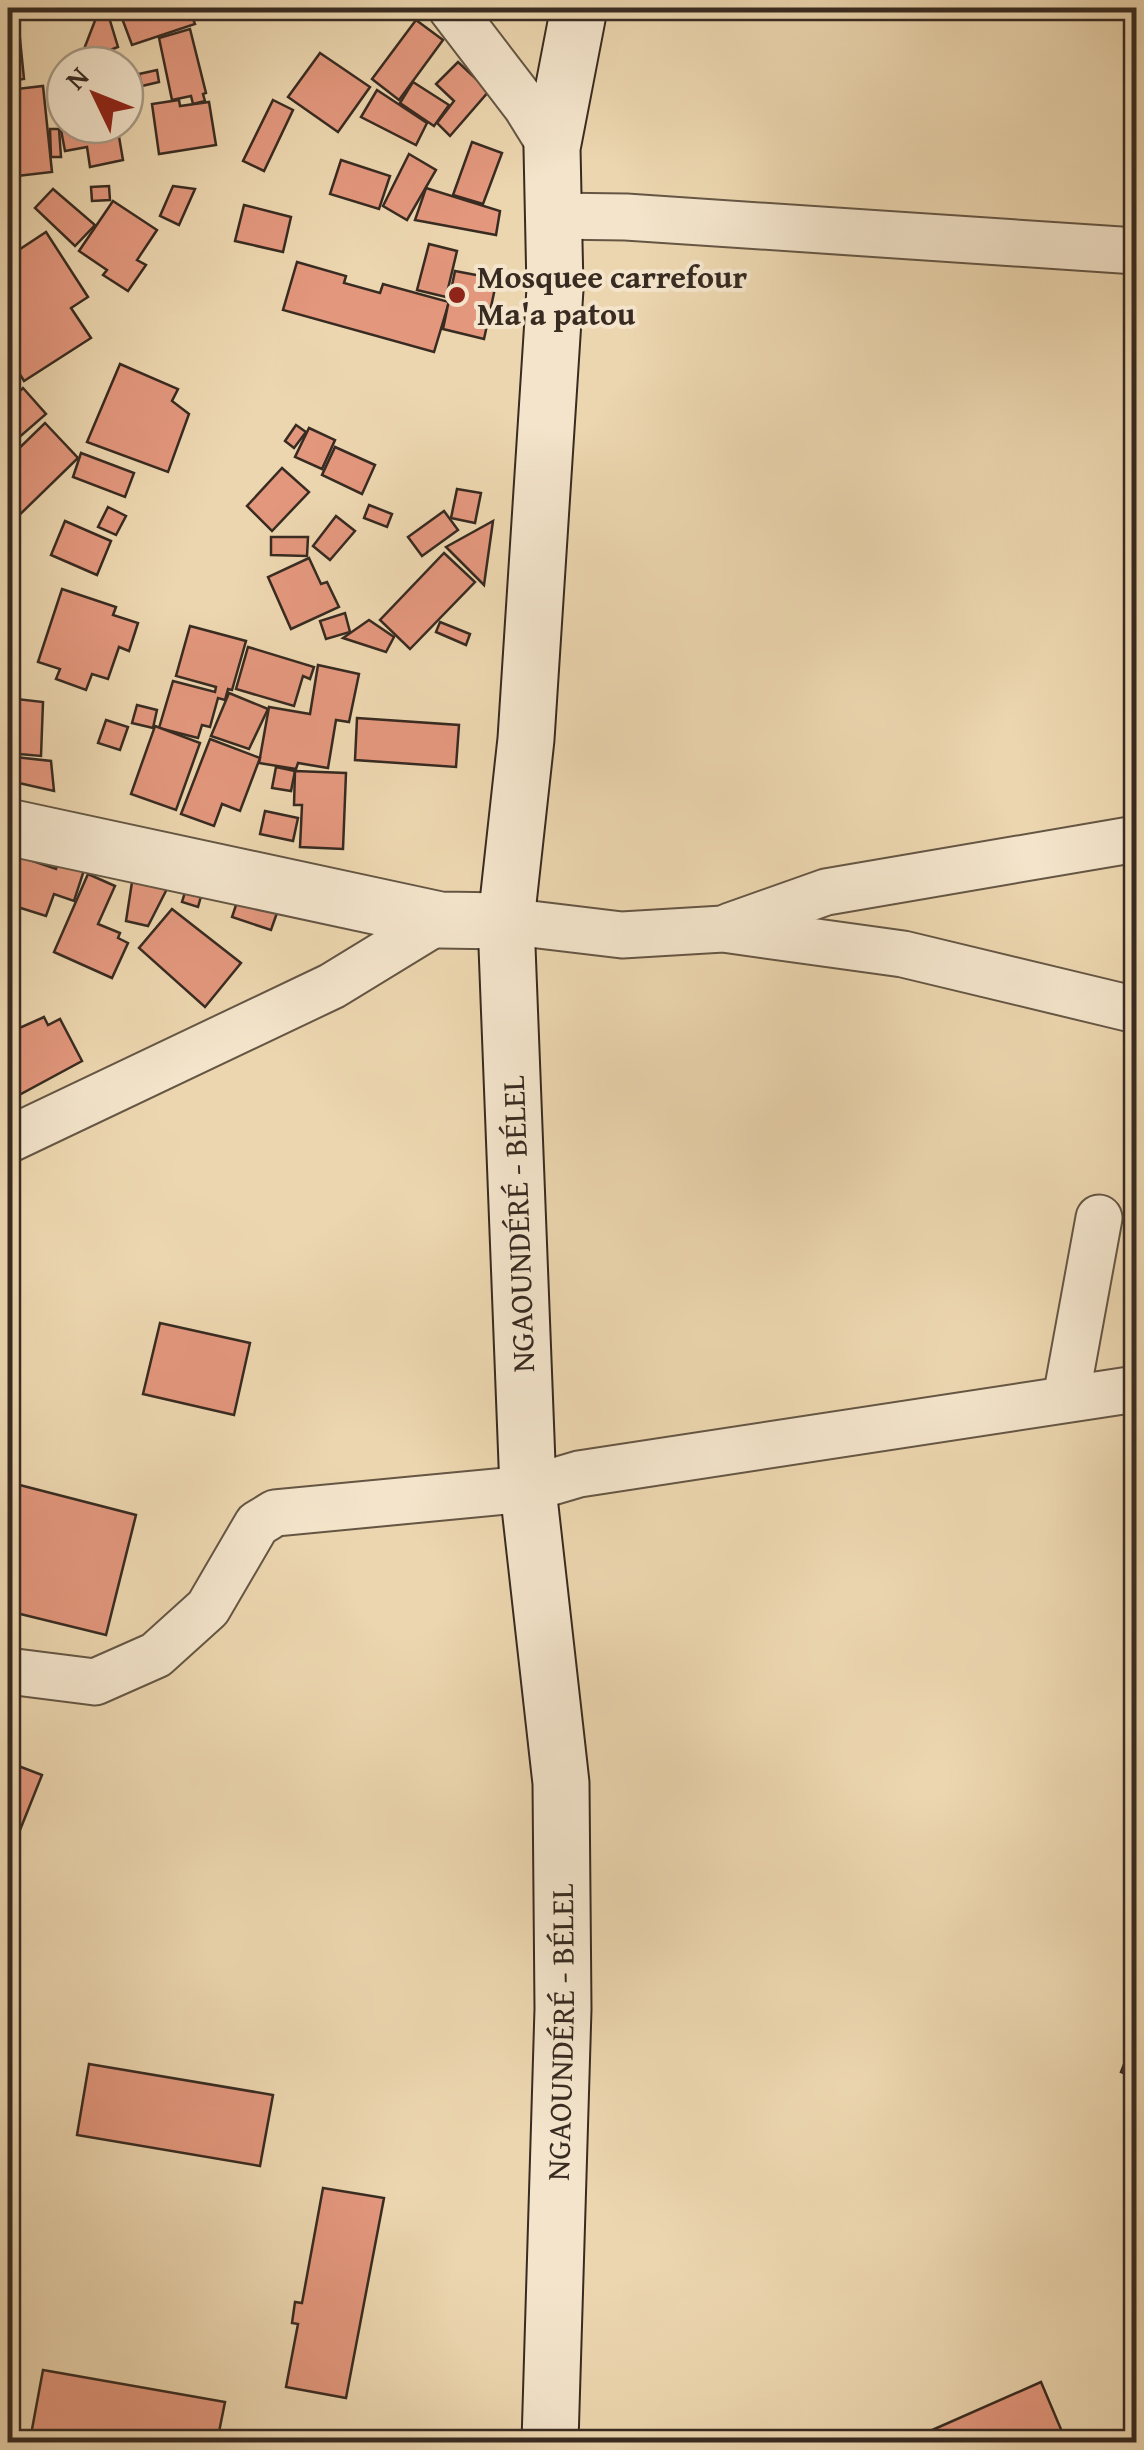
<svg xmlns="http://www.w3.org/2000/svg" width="1144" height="2450" font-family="'Gentium Book Plus',serif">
<rect width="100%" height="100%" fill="#ecd6af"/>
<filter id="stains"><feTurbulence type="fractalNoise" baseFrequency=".002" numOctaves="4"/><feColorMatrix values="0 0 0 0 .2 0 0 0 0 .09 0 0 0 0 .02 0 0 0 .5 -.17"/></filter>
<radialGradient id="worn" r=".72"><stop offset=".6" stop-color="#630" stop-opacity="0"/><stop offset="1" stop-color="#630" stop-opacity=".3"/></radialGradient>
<g fill="#e3977d" stroke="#382b21" stroke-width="2.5">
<path d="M127,8H189L195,24L132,45L120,13L127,10Z"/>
<path d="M108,14L118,47L79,62L96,18Z"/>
<path d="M416,20L443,40L399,100L372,79Z"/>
<path d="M190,29L206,93L203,94L205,101L193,104L191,96L172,100L159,38Z"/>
<path d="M20,39L24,79L8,81V41Z"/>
<path d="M320,53L370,87L338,132L288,97Z"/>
<path d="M458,62L489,91L450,136L437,123L454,101L436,84Z"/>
<path d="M157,70L159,82L142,86L139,74Z"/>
<path d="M413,82L449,105L434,126L400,103Z"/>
<path d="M43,86L52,172L8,177V90Z"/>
<path d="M377,90L427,123L416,145L361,117Z"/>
<path d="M179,100L180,106L209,102L216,145L159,154L152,104Z"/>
<path d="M273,100L293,110L264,171L243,161Z"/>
<path d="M80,125H117L123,160L90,167L87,147L65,151L61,130Z"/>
<path d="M50,129H59L61,157H51Z"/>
<path d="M472,142L502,153L483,204L453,195Z"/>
<path d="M409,154L436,170L407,220L383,206Z"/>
<path d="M341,160L390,176L379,209L330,194Z"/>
<path d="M109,186L110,200L92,201L91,187Z"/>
<path d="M173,186L195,189L179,225L160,216Z"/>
<path d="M426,188L500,211L496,235L415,220Z"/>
<path d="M53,189L95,225L75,246L35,208Z"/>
<path d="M113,201L157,230L137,260L146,265L128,291L103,275L107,270L79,251Z"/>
<path d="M244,205L291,217L283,252L235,241Z"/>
<path d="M46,232L88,297L71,308L91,338L24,381L8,355V257Z"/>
<path d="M429,244L457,251L446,297L417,290Z"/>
<path d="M297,262L346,276L344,283L380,293L383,284L449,302L434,352L283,310Z"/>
<path d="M455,271L497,279L484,339L443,329Z"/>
<path d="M120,364L178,389L172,401L189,414L168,472L87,442Z"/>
<path d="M23,388L46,414L8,447V402Z"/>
<path d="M45,423L78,458L8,526V459Z"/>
<path d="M296,425L306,432L294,448L285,441Z"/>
<path d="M309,428L335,440L322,469L295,457Z"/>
<path d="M335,447L375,465L362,494L322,475Z"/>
<path d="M81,453L134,473L125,497L73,477Z"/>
<path d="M282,468L309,492L272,531L247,506Z"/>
<path d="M457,489L481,493L475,523L451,518Z"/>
<path d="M369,505L392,514L387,527L364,518Z"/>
<path d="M108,507L126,516L116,535L98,527Z"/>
<path d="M444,511L458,530L422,556L408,537Z"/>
<path d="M336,516L355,531L330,560L313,546Z"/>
<path d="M65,521L111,541L97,575L51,555Z"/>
<path d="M493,521L484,585L446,547Z"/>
<path d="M271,537H308L307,556L271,555Z"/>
<path d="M444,553L475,582L410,649L380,620Z"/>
<path d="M309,558L321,584L327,582L339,607L291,629L268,577Z"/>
<path d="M62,589L116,607L113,615L138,623L129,651L119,647L108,679L92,674L86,690L56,679L60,669L38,662Z"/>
<path d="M345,613L350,632L326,639L320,621Z"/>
<path d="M369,620L394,637L386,652L343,638Z"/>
<path d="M440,622L470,634L466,645L436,632Z"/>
<path d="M190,626L246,641L232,690L228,689L225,700L218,698L210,727L202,725L198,738L159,728L173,681L215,692L216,687L176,676Z"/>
<path d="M248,647L314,667L310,679L303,676L294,706L236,689Z"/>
<path d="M318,665L359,674L349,722L336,720L328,768L298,763L296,769L259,763L269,707L310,714Z"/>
<path d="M229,693L268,709L249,749L211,736Z"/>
<path d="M8,698L43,702L41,756L8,753Z"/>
<path d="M137,705L157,710L153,728L132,723Z"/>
<path d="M357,718L459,725L456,767L355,760Z"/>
<path d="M106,720L128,727L120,750L98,743Z"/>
<path d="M155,726L200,743L176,810L131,794Z"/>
<path d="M210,739L260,758L240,811L222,804L214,826L181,814Z"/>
<path d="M15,757L51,761L54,791L10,781Z"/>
<path d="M276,767L295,771L291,791L272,788Z"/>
<path d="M295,771L346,773L343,849L300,847L302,805H294Z"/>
<path d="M265,811L298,818L293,841L260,834Z"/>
<path d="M61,853L87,861L74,901L54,894L46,916L8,904V886L18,856L56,869Z"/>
<path d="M134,869L170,883L148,926L126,921Z"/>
<path d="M88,874L115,886L98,924L120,933L118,938L128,943L112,978L54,952Z"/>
<path d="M186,889L202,893L198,907L182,902Z"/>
<path d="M239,896L278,910L271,930L232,917Z"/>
<path d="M172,909L241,963L205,1007L139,948Z"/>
<path d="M44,1017L48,1025L60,1019L82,1061L19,1095L8,1073V1033Z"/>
<path d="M160,1323L250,1343L234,1415L143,1394Z"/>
<path d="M8,1482L136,1515L106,1635L8,1611Z"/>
<path d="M8,1762L42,1775L8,1860Z"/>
<path d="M1136,2034V2078L1121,2072Z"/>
<path d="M89,2064L273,2095L260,2166L77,2135Z"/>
<path d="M323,2188L384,2198L346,2398L286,2387L298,2324L292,2323L295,2302L302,2303Z"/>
<path d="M43,2370L225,2402L217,2442L30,2440Z"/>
<path d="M1041,2382L1063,2434L1045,2442H905Z"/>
</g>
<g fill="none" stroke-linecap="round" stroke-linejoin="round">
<g stroke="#655644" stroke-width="49">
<g id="minor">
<path d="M451,8L526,106L552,148"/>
<path d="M553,216L626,217L1136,251"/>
<path d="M506,921L622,935L723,929L903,954L1136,1010"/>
<path d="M730,926L826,892L1136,839"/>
<path d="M8,1140L332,986L440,920"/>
<path d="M1066,1398L1099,1218"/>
<path d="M8,1671L95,1682L156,1655L208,1608L257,1524L275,1513L528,1489L579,1474L1136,1389"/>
</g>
</g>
<g stroke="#655644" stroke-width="59">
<path id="tertiary" d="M8,827L440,920L506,921"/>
</g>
<g stroke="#382b21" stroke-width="59">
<g id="secondary">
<path id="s1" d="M550,2442L563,2009L561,1783L528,1489L506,921L526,739L555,289L552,148L579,8"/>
</g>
</g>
<use href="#minor" stroke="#f3e4cb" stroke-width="45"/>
<use href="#tertiary" stroke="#f3e4cb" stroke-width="55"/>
<use href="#secondary" stroke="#f3e4cb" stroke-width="55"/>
</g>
<circle fill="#8f2418" stroke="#f3e4cb" stroke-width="4" cx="457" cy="295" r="10"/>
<g text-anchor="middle" stroke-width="8" stroke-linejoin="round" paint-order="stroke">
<g font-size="32" font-weight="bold" fill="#382b21" stroke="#f3e4cb" text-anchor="start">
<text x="477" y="288">Mosquee carrefour<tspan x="477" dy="37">Ma'a patou</tspan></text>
</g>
<g font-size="32" fill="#382b21" stroke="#f3e4cb">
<text transform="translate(518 1224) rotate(-92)" y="11">NGAOUNDÉRÉ - BÉLEL</text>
<text dy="11" stroke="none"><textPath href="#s1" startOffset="410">NGAOUNDÉRÉ - BÉLEL</textPath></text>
</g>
</g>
<rect width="1144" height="2450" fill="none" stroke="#ecd6af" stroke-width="40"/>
<rect x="10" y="10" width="1124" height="2430" fill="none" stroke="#382b21" stroke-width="5"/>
<rect x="20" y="20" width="1104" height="2410" fill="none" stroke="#382b21" stroke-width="2.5"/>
<g transform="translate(95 95) rotate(313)"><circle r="48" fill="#f3e4cb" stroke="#a89a87" stroke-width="2.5"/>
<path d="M0-8L18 38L0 25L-18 38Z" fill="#8f2418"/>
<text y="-15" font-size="28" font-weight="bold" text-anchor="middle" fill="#382b21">N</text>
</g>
<rect width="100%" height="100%" filter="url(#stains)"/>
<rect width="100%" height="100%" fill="url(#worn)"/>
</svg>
